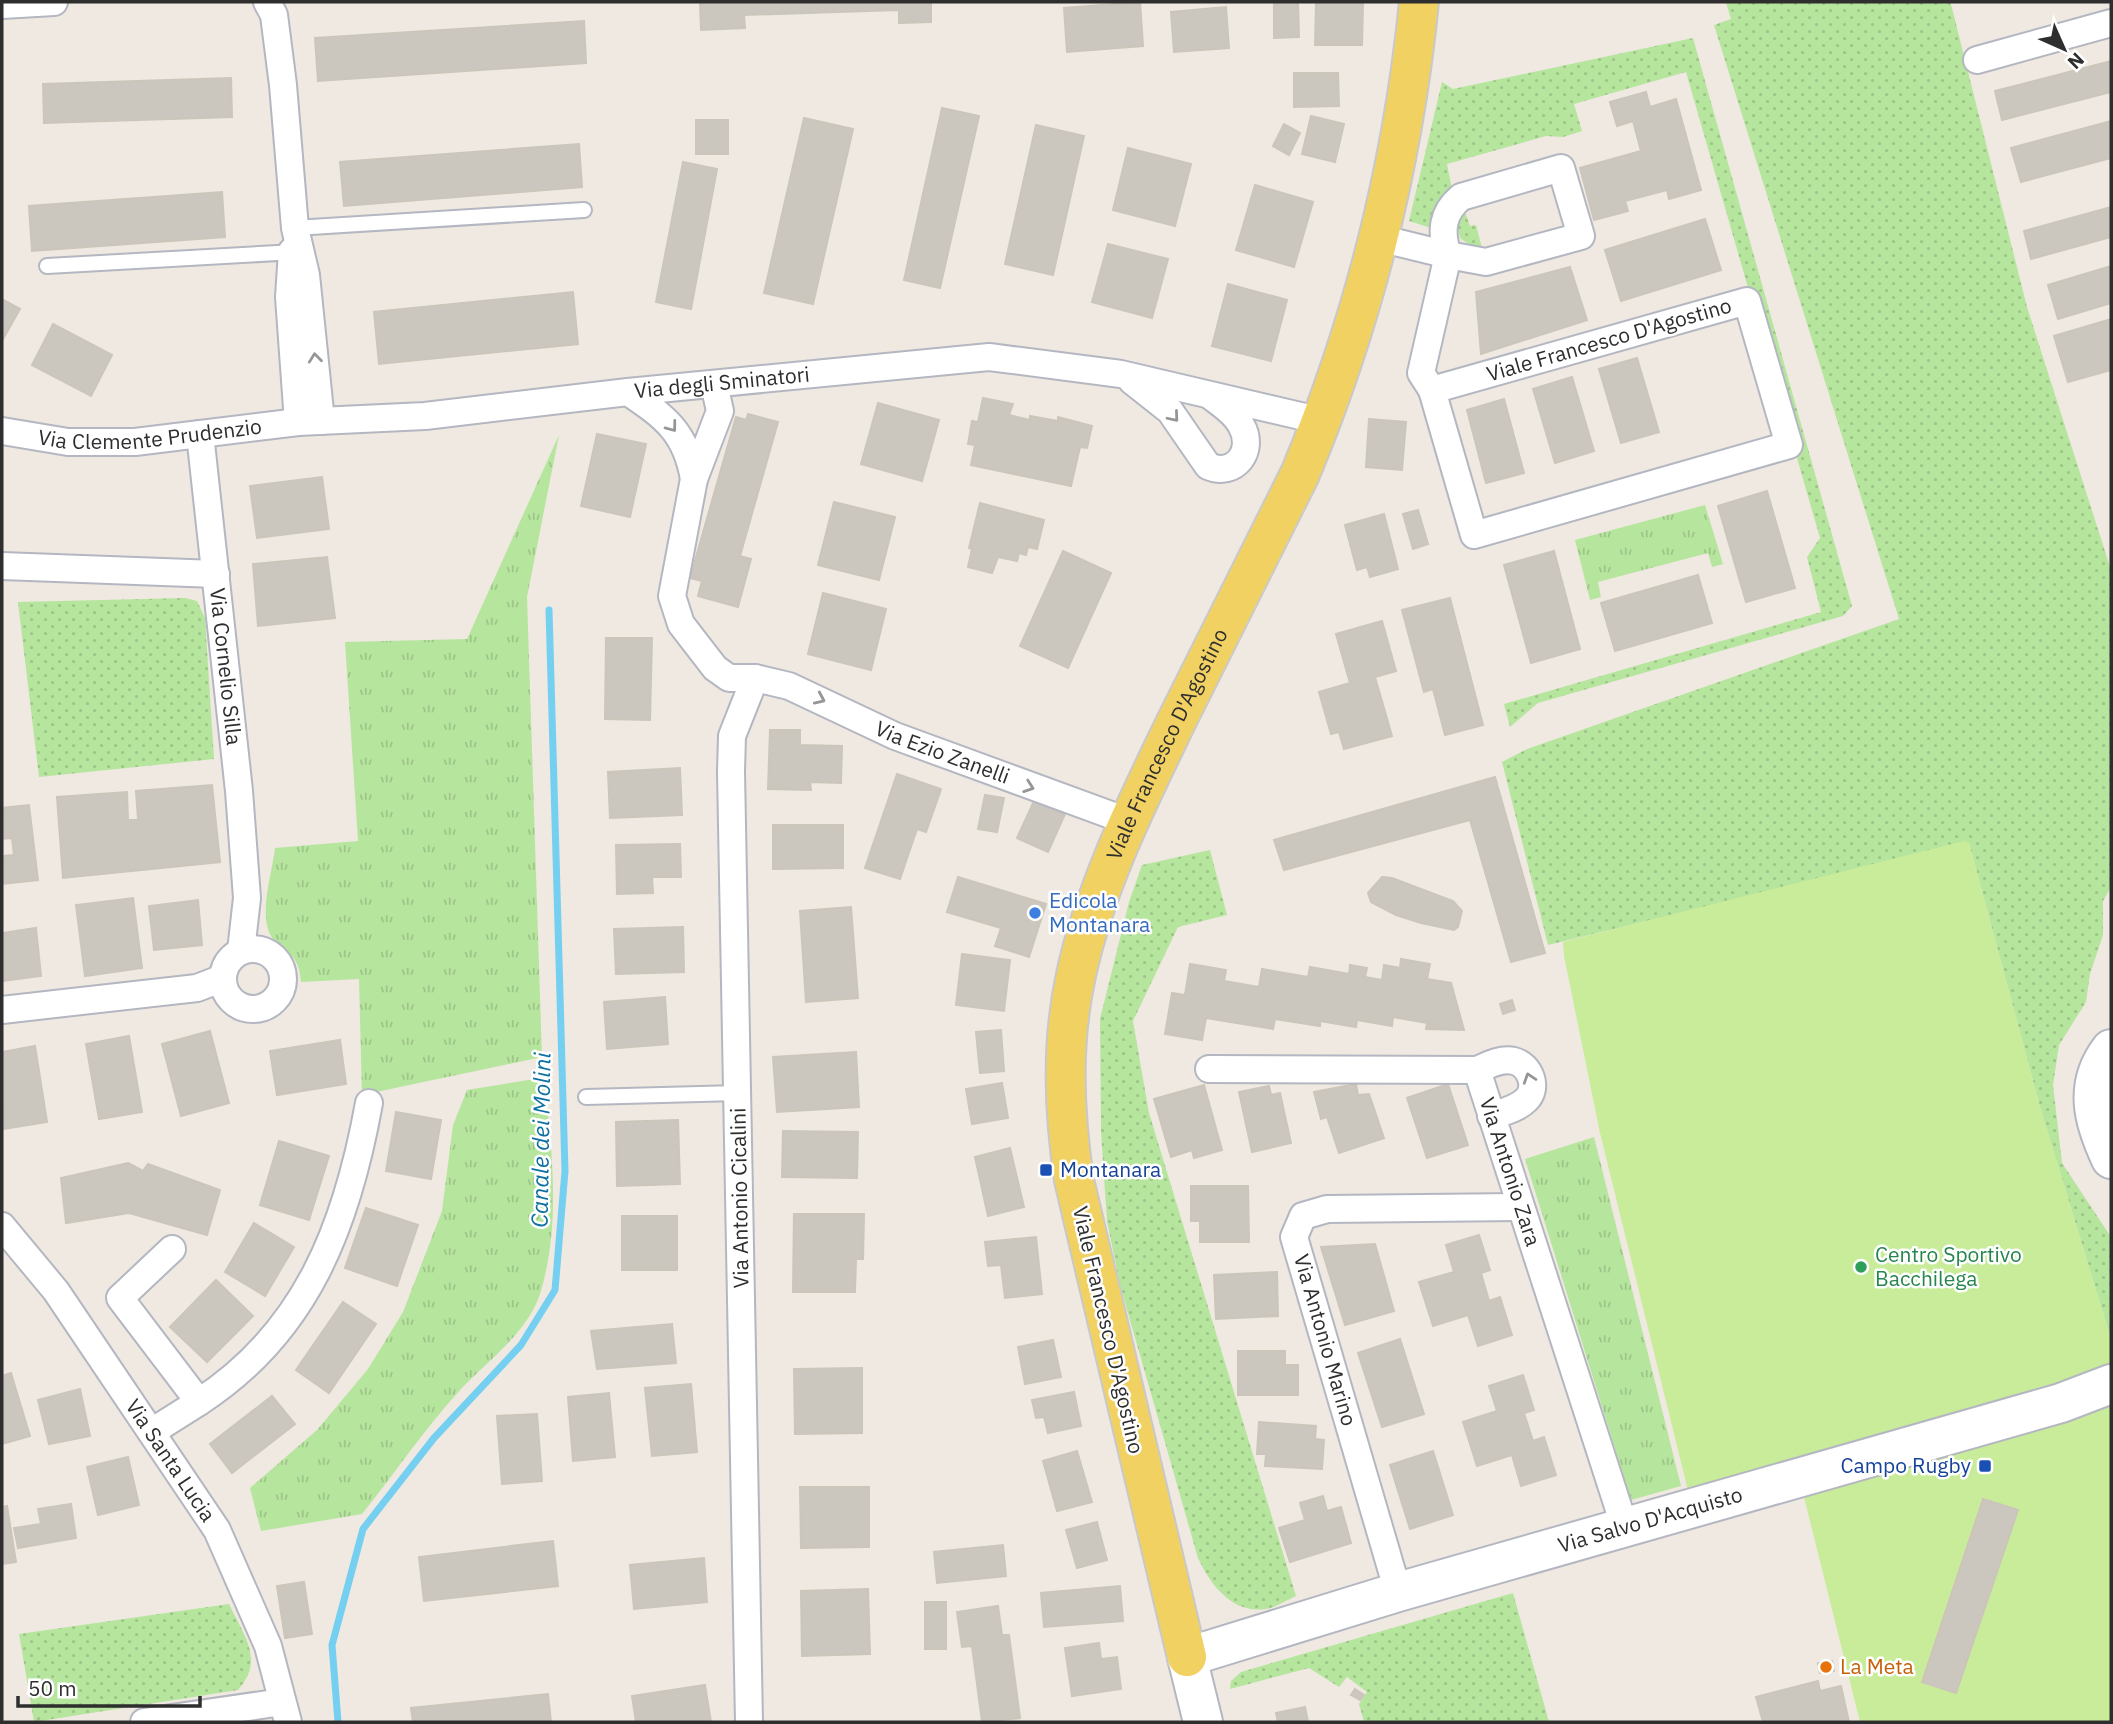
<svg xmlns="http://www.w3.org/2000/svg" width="2113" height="1724" font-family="'IBM Plex Sans',sans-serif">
<defs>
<pattern id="grass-dots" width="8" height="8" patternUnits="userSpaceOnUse" patternTransform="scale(1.75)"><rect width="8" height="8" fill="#b6e59e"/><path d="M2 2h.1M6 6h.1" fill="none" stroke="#9dc588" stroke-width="1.8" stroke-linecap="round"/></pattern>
<pattern id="park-tufts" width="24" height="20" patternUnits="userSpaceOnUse" patternTransform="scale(1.75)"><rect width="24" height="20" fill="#b6e59e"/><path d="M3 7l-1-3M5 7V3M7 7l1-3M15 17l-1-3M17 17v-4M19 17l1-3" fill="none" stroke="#9dc588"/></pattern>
</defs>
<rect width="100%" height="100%" fill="#efe9e1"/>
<g fill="url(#grass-dots)">
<path d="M1726,2H1950L1952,8L2027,307L2111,570V887L2103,901V935L2090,974L2086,1002L2059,1045L2053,1085L2062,1163L2111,1237V1339L2040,1107L1969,843L1548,945L1502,762L1527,749L1899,619L1714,25L1731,19Z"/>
<path d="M1693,38L1852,606L1843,616L1538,703L1510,727L1504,704L1821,612L1807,557L1820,538L1686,72L1574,104L1582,131L1563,137L1546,136L1447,164L1452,189L1438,204L1431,228L1409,221L1442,82L1453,89Z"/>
<path d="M1464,209L1470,226L1476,225L1482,248H1474L1460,238L1458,228Z"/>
<path d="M185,598L197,601L205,618L214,759L39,777L18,602Z"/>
<path d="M1210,850L1227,915L1178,927L1133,1021L1149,1113L1296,1596C1287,1600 1275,1608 1265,1609C1232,1614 1210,1584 1198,1558L1120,1285L1107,1221L1101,1132L1100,1019L1129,902L1142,865Z"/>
<path d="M1513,1593L1549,1722H1364L1359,1704L1367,1692L1347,1677L1339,1687L1309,1668L1230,1689L1231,1681L1241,1672Z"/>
<path d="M229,1604C244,1636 265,1660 238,1690L34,1722L19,1634Z"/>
</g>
<g fill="url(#park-tufts)">
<path d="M559,435L527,597L542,1057L362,1095L359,979L301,982C299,947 278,954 269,932C260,909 272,873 275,848L358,841L345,642L467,639Z"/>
<path d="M1705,505L1723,564L1712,567L1708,553L1598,582L1601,597L1590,600L1575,540Z"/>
<path d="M528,1080H544C552,1150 561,1222 541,1291C529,1332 488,1360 461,1389C425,1428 395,1473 362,1514L261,1531L250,1488L317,1430L368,1369L403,1312L442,1211L453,1125L467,1090Z"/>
<path d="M1594,1137L1681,1486L1631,1500L1525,1159Z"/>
</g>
<path fill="#c9ec9a" d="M1964,841L1969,843L2040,1107L2111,1339V1722H1860L1800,1481L1693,1511L1600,1133L1564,956L1563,942Z"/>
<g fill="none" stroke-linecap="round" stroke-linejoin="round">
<path stroke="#75cff0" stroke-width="7" d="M338,1722L332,1645L363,1529L434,1438L521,1345L555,1290L565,1171L549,610"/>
</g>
<g fill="#cbc7bf" stroke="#cbc5ba" stroke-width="2">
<path d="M700,2H931V22L899,23V10L744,15L745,28L701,30Z"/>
<path d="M1140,2L1143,46L1067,52L1064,8Z"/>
<path d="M1274,2H1298L1299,37L1274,38Z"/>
<path d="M1316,2H1363L1362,45H1315Z"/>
<path d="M1226,7L1229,48L1174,52L1171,12Z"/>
<path d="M584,21L586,63L318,81L315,38Z"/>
<path d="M2111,61V92L2002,120L1995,91Z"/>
<path d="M1294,73H1338L1339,106L1294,107Z"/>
<path d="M231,78L232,117L44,123L43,84Z"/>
<path d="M1646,92L1650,107L1676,99L1701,190L1669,199L1667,190L1625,201L1628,211L1594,220L1580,168L1641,151L1633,121L1617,126L1610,102Z"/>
<path d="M942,108L979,116L940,288L904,280Z"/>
<path d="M1311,116L1344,124L1335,162L1302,154Z"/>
<path d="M804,118L853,129L813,304L764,293Z"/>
<rect x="696" y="120" width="32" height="34"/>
<path d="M2111,121V158L2021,182L2011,148Z"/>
<path d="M1284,124L1300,133L1289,155L1273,146Z"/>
<path d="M1036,125L1084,136L1053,275L1005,264Z"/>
<path d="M579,144L582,187L344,206L340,162Z"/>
<path d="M1128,148L1191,164L1175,226L1113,210Z"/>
<path d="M683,162L717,169L691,309L656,302Z"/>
<path d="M1255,185L1313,202L1294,267L1236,250Z"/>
<path d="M222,192L225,237L32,251L29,206Z"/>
<path d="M2111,207V237L2031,259L2024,231Z"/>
<path d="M1705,219L1721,270L1621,301L1605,250Z"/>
<path d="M1108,244L1168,259L1152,318L1092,302Z"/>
<path d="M2111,266V303L2058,319L2048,285Z"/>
<path d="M1570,267L1587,320L1481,354L1476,292Z"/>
<path d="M1228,284L1287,300L1271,361L1212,346Z"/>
<path d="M573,292L578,344L379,364L374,312Z"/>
<path d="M2,299L20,309L2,341Z"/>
<path d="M2111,319V370L2068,382L2054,336Z"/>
<path d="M53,324L112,355L91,396L32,365Z"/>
<path d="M1637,358L1659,432L1621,443L1599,369Z"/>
<path d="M1572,377L1594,451L1555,463L1533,389Z"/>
<path d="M983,398L1013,404L1009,415L1030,420V416L1058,421V417L1092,426L1087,448L1080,447L1071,486L971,465L975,445L968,444L972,421L978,422Z"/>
<path d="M1504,399L1524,473L1486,483L1467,410Z"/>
<path d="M878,403L939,420L922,481L861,464Z"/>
<path d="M748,414L778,422L740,556L751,559L738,607L698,596L702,581L690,578L736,417L746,420Z"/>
<path d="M1369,419L1406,422L1402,470L1366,467Z"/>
<path d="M597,434L646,444L630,517L581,506Z"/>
<path d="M322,477L329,529L257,538L250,486Z"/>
<path d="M1767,491L1795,588L1746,602L1718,506Z"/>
<path d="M834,502L895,517L879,580L818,565Z"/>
<path d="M980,503L1044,520L1037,549L1028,547L1026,555L1019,553L1017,561L998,557L992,573L968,567L972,549L969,548Z"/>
<path d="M1418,510L1428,544L1413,549L1403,514Z"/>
<path d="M1384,514L1398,569L1370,577L1367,567L1357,570L1345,525Z"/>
<path d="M1063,551L1111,573L1068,668L1020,646Z"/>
<path d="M1554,551L1580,649L1531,663L1504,565Z"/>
<path d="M327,557L335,618L258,626L253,564Z"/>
<path d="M1698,575L1712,623L1615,651L1601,603Z"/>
<path d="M823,593L886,609L871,670L808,654Z"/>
<path d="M1450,598L1483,725L1445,735L1433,689L1424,692L1402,610Z"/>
<path d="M1382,621L1396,671L1375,677L1392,736L1344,749L1339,732L1331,734L1319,692L1350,683L1336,634Z"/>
<path d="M606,638H652L650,720L605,719Z"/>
<path d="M770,730H800V745L842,746L841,783L810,782L811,790L768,789Z"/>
<path d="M680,768L682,815L610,818L608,772Z"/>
<path d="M897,774L941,789L926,832L917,829L900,879L865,868Z"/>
<path d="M1495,777L1545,953L1511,962L1470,820L1284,870L1274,840Z"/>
<path d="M212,785L220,862L63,878L57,797L127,792L128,820H138L136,791Z"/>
<path d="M985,795L1004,798L997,832L978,829Z"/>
<path d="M1034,801L1065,814L1048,852L1017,838Z"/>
<path d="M29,805L38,880L2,884V856L14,855L12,838L2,839V808Z"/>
<path d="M773,825H843V868L773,869Z"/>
<path d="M680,844L681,877H652L653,893L617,894L616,845Z"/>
<path d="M958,877L1046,904L1029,957L995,946L1001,928L947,912Z"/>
<path d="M1382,877L1392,878L1453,901L1462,911L1458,927L1454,930L1421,923L1396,915L1371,902L1368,893Z"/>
<path d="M133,898L142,968L85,976L76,905Z"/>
<path d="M198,900L202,945L154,950L149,906Z"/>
<path d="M851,907L858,998L806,1002L800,911Z"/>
<path d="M683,927L684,972L616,974L614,929Z"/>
<path d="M36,928L41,976L2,981V933Z"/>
<path d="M962,954L1010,960L1004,1011L956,1005Z"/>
<path d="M1401,959L1430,964L1427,979L1451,983L1464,1030L1426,1029L1427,1023L1393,1017L1392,1026L1357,1020L1356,1027L1320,1021V1026L1275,1019L1273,1029L1206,1018L1202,1040L1165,1034L1172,993L1185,995L1190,964L1226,970L1224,981L1259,987L1262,969L1308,977L1310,967L1349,974L1350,965L1367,968L1365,977L1382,980L1384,965L1400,968Z"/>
<path d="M665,997L668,1044L607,1049L604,1002Z"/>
<path d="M1512,1000L1515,1010L1503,1014L1500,1004Z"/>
<path d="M1001,1030L1004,1071L980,1073L976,1032Z"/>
<path d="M210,1031L229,1103L181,1116L162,1044Z"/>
<path d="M129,1036L142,1112L99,1119L86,1044Z"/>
<path d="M340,1040L346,1084L277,1095L270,1051Z"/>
<path d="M35,1046L47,1122L3,1129L2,1052Z"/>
<path d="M856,1052L859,1107L777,1112L773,1057Z"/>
<path d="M1002,1083L1008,1118L972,1124L966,1089Z"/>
<path d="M1356,1084L1358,1095L1369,1094L1384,1138L1339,1153L1327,1117L1321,1119L1314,1092Z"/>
<path d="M1448,1084L1468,1145L1427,1158L1407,1098Z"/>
<path d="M1204,1085L1222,1150L1194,1158L1192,1150L1171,1157L1154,1099Z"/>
<path d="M1269,1086L1271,1095L1280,1093L1291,1143L1252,1152L1239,1092Z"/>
<path d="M396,1112L441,1120L431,1179L386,1171Z"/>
<path d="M678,1120L680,1184L617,1186L616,1122Z"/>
<path d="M783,1131L858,1132L857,1178L782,1177Z"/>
<path d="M279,1141L329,1156L309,1220L260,1205Z"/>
<path d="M1010,1148L1024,1207L988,1216L975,1157Z"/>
<path d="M128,1163L143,1171L148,1164L220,1190L207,1235L129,1213L66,1223L61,1178Z"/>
<path d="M1191,1186H1248L1249,1242H1200V1221H1191Z"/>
<path d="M366,1208L418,1225L397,1286L345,1268Z"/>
<path d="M794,1214H864L863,1259H856L855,1292H793Z"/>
<rect x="622" y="1216" width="55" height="54"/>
<path d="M254,1223L294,1247L265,1296L225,1272Z"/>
<path d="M1479,1235L1490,1270L1481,1273L1489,1301L1500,1297L1512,1335L1478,1346L1468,1315L1433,1326L1419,1282L1454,1272L1446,1245Z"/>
<path d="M1036,1237L1042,1294L1005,1298L1001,1265L988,1266L985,1242Z"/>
<path d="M1375,1244L1394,1311L1345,1325L1321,1247Z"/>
<path d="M1277,1272L1278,1316L1216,1319L1214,1275Z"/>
<path d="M216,1280L253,1316L207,1362L170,1327Z"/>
<path d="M343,1302L376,1324L329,1393L296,1370Z"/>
<path d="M672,1324L676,1363L597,1369L591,1331Z"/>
<path d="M1400,1339L1424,1414L1382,1427L1358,1353Z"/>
<path d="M1053,1340L1061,1377L1025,1384L1018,1347Z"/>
<path d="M1238,1351H1285V1365H1298V1395H1238Z"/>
<path d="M862,1368V1433L795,1434L794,1369Z"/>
<path d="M11,1373L30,1436L2,1444V1376Z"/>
<path d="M1523,1375L1534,1410L1524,1413L1533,1441L1544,1437L1556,1475L1521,1486L1512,1455L1477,1466L1463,1422L1497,1411L1489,1386Z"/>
<path d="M691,1384L697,1452L652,1456L645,1388Z"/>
<path d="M80,1389L90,1436L49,1444L38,1400Z"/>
<path d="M1074,1392L1081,1426L1048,1433L1044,1417L1036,1418L1032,1400Z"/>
<path d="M609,1393L615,1457L573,1461L568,1397Z"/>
<path d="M272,1396L295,1424L232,1473L210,1444Z"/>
<path d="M537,1414L542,1481L502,1484L497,1416Z"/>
<path d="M1259,1422L1316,1426L1315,1439L1324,1440L1322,1469L1265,1466L1266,1454H1257Z"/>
<path d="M1077,1451L1092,1502L1057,1511L1043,1461Z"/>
<path d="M1433,1451L1453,1515L1410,1529L1390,1465Z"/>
<path d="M128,1457L139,1505L98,1515L87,1467Z"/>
<path d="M800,1487H869V1547L801,1548Z"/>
<path d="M1323,1496L1327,1511L1341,1507L1351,1543L1290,1562L1279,1528L1305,1520L1300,1503Z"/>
<path d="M1983,1499L2018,1510L1956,1693L1922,1682Z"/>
<path d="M71,1504L76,1538L18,1548L14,1528L41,1524L38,1509Z"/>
<path d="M7,1506L16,1562L2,1564V1507Z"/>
<path d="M1097,1522L1107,1560L1077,1568L1066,1530Z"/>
<path d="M553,1541L558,1586L424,1601L419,1557Z"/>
<path d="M1003,1545L1006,1576L937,1583L934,1552Z"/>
<path d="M704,1558L707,1602L634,1609L630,1565Z"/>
<path d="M304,1582L312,1634L285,1638L277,1586Z"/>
<path d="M1120,1586L1123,1621L1044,1627L1041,1593Z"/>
<path d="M868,1589L870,1654L802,1656L801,1591Z"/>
<rect x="925" y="1602" width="21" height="47"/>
<path d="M998,1606L1002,1635H1009L1020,1718L982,1722L972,1646L962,1647L957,1612Z"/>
<path d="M1099,1643L1101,1659L1117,1657L1121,1689L1072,1696L1065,1648Z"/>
<path d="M1832,1661L1834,1671L1820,1673L1818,1663Z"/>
<path d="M1818,1681L1820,1691L1841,1686L1849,1722H1763L1756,1697Z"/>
<path d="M705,1685L711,1722H636L632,1696Z"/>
<path d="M1355,1689L1364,1695L1360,1700L1351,1695Z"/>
<path d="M548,1694L551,1722H413L411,1708Z"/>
<path d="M1305,1707L1308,1722H1278L1276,1713Z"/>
</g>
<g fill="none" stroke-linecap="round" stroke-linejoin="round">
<g stroke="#b4b7c1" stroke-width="18">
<g id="lane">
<path d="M295,228L584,210"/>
<path d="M47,266L296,252"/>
<path d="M586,1097L738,1093"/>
</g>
</g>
<g stroke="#b4b7c1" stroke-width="30">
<g id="street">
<path d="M267,2L274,15L283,85L295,228L306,275L321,421"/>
<path d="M2,5L54,2"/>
<path d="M1977,60L2111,23"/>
<path d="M1561,168L1581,236L1486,262L1448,255C1440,231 1442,213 1461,197Z"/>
<path d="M1379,238L1448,255L1421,373L1432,390"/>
<path d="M292,251L289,297L298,422"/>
<path d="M1747,301L1789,445L1474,535L1432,390Z"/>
<path d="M1132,381L1170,411L1208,466C1235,478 1256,450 1241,425C1235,413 1222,405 1212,397"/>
<path id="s1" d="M714,384L720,411L694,479L672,596L681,624L715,668L729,678H755L789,686L895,736L1130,822"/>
<path d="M628,392C665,417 686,432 694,479"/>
<path id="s2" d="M2,431L68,442H135L298,422L425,416L628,392L989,357L1121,374L1322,421"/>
<path id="s3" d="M200,434L239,791L247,898L241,951"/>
<path d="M2,566L216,574"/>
<circle cx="253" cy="979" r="30"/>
<path d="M2,1010L197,988L223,978"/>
<path d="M1209,1069L1477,1070C1488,1065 1501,1058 1514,1061C1530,1065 1539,1088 1526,1100C1517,1109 1503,1112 1491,1116"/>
<path id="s4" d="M1477,1070L1625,1528"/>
<path id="s5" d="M2,1226L56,1291L217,1530L268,1646L288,1722"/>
<path d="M199,1402C307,1332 347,1225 369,1103"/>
<path d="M153,1431L199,1402L120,1298L172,1249"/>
<path d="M1398,1592L1294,1237L1303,1216L1327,1209L1519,1207"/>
<path d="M144,1722L282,1702"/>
<path d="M749,1722L731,772L732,736L755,678"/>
</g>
</g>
<g stroke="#b4b7c1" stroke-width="42">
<g id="secondary">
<path d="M2111,1049C2083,1085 2093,1121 2111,1159"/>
<path id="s6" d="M1203,1722L1187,1657L1398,1592L2061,1403L2111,1384"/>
</g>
</g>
<g stroke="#c9c9c9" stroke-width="42">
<g id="primary">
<path id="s7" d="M1187,1657L1074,1180C1064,1111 1061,1044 1076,975C1095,886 1138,801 1177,720C1218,638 1259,556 1300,474C1363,323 1403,164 1419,2"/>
</g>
</g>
<use href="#lane" stroke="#fff" stroke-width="14"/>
<use href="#street" stroke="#fff" stroke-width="26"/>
<use href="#secondary" stroke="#fff" stroke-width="38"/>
<use href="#primary" stroke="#f2d163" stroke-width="38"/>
</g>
<defs><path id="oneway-chevron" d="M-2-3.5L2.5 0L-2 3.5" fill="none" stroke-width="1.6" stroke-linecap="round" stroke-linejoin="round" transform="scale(1.75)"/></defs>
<g stroke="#969696">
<use href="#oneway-chevron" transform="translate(315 358) rotate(-96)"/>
<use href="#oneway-chevron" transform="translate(1174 417) rotate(50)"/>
<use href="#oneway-chevron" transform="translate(672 427) rotate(53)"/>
<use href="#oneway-chevron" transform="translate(820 699) rotate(24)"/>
<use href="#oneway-chevron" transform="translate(1029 787) rotate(19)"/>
<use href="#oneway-chevron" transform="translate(1529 1078) rotate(-108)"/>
</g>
<circle fill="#3f7fe0" stroke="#fff" stroke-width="2.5" cx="1035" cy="913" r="7"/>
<g fill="#1a4fb4" stroke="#fff" stroke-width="2.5">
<rect x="1039" y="1163" width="14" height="14" rx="3.5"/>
<rect x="1978" y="1459" width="14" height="14" rx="3.5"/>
</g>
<circle fill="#2e9e5b" stroke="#fff" stroke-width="2.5" cx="1861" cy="1267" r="7"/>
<circle fill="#e8710a" stroke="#fff" stroke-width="2.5" cx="1826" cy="1667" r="7"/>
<g text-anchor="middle" stroke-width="5" stroke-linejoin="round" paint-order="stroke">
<g font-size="21" fill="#2e2e2e" stroke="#fff">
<text transform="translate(1609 340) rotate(-16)" y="7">Viale Francesco D'Agostino</text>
<text dy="7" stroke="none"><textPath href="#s2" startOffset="724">Via degli Sminatori</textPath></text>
<text dy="7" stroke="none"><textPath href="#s2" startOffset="149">Via Clemente Prudenzio</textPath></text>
<text dy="7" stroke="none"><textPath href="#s3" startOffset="234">Via Cornelio Silla</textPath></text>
<text dy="7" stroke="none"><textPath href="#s7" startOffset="945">Viale Francesco D'Agostino</textPath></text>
<text dy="7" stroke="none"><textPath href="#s1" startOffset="550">Via Ezio Zanelli</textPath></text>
<text dy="7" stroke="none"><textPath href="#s4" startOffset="107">Via Antonio Zara</textPath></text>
<text transform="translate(740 1198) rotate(-91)" y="7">Via Antonio Cicalini</text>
<text transform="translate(1108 1330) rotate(77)" y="7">Viale Francesco D'Agostino</text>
<text transform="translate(1325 1340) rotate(74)" y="7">Via Antonio Marino</text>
<text dy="7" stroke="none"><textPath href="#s5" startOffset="289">Via Santa Lucia</textPath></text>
<text dy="7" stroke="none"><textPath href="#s6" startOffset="550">Via Salvo D'Acquisto</textPath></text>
</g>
<g font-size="21" fill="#366cbe" stroke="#fff" text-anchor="start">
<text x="1049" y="908">Edicola<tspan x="1049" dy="24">Montanara</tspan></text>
</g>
<g font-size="21" fill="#164399" stroke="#fff" text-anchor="start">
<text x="1060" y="1177">Montanara</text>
<text x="1971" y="1473" text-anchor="end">Campo Rugby</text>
</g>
<g font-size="21" fill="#27864d" stroke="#fff" text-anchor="start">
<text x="1875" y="1262">Centro Sportivo<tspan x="1875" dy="24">Bacchilega</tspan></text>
</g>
<g font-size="21" fill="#c56008" stroke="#fff" text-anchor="start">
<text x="1840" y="1674">La Meta</text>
</g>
<g font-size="23" font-style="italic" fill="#0d6fa3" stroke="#fff">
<text transform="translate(541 1140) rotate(-89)" y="8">Canale dei Molini</text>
</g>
</g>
<rect width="2113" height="1724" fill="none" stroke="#2e2e2e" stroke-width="7"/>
<g transform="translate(2064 49) rotate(135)" stroke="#ffffff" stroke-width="5" paint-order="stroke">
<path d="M0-5L12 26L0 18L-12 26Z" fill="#2e2e2e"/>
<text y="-10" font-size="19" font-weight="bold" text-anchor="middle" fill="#2e2e2e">N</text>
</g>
<path d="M18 1696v10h182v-10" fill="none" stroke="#2e2e2e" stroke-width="3.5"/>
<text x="28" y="1696" font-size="21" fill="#2e2e2e" stroke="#ffffff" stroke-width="5" paint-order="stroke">50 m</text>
</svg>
